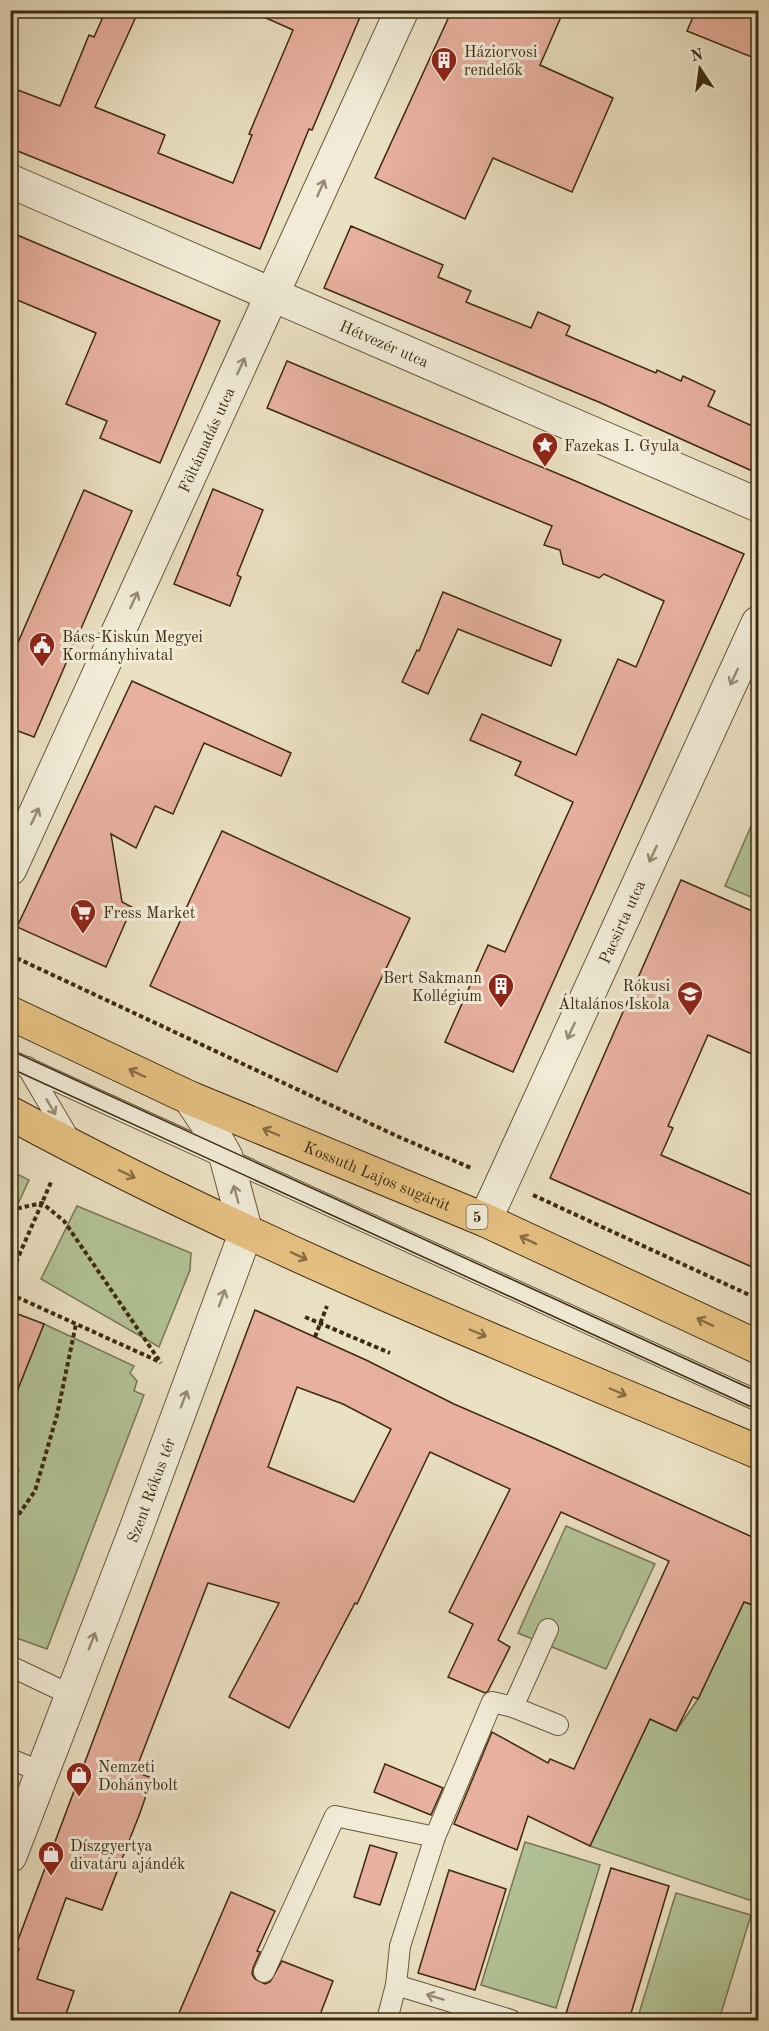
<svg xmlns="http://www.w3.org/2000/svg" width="769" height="2031" font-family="'Old Standard TT',serif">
<rect width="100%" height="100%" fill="#eae0c2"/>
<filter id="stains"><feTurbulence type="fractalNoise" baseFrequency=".00333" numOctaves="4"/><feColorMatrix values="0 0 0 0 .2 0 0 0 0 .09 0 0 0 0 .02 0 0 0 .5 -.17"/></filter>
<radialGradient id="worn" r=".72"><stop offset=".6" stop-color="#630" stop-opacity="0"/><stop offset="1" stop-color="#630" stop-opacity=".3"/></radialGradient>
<g fill="#b2c397" stroke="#787654" stroke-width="1.5">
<path d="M758,810V900L725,886Z"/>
<path d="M11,1171L29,1180L11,1219Z"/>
<path d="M77,1206L191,1253L190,1270L159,1347L41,1279Z"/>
<path d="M44,1324L134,1366L130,1373L137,1381L134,1391L144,1395L47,1649L11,1636V1491L19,1471L15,1454L11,1451V1406Z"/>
<path d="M566,1526L655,1564L606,1669L518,1633Z"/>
<path d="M744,1602L758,1607V1903L590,1846L650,1719L676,1731L698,1699Z"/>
<path d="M525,1842L600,1865L556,2008L481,1985Z"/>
<path d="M676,1893L751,1915L719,2020H637Z"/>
</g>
<g fill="#e7b09f" stroke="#3d2a10" stroke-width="1.5" fill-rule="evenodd">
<path d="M106,10H139L95,107L165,135L158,153L233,183L252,135L249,134L293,30L248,10H363L312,130L309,129L260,249L10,148V87L60,106L89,35L94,37Z"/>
<path d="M452,10H564L540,65L613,98L572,192L493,158L465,219L375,178Z"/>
<path d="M696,10H759V60L687,31Z"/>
<path d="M351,226L443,265L438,277L471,291L466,302L531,328L538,312L570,326L566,335L656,373L657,370L681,381L683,376L715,391L708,406L759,429V474L601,403L324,288Z"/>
<path d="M10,232L220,321L160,463L100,438L107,421L66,404L96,333L10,297Z"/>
<path d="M287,361L573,480L744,554L513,1072L445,1042L488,945L505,952L573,802L515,775L521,762L470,740L482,714L576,755L618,659L636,667L664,601L604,574L599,578L563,564L560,550L544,545L552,526L267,408Z"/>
<path d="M213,489L263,510L237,575L241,577L230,606L174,584Z"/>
<path d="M84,490L132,511L34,737L10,728V661Z"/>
<path d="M443,592L561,640L551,666L458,629L428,694L402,682L417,650L419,651Z"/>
<path d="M132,681L291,753L281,776L204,743L173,814L155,806L136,848L111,834L122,902L132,907L106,967L17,927Z"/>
<path d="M222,831L410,918L337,1072L150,986Z"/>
<path d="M681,880L759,914V1057L708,1035L668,1126L673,1128L661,1155L759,1198V1270L550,1178Z"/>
<path d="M255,1310L366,1360L454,1404L551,1446L759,1540V1607L744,1602L698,1699L693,1697L676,1731L650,1719L590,1846L528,1816L517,1850L454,1824L492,1732L548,1763L550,1759L574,1769L669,1561L561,1512L498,1640L510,1647L488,1691L485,1693L448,1677L473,1624L449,1612L510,1489L430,1452L357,1604L355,1603L289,1728L229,1697L279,1603L208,1583L135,1772L152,1778L140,1813L102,1910L66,1898L37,1979L74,1991L64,2020H10V1970L12,1971L19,1949L15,1948ZM297,1387L343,1404L391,1429L354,1502L268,1467Z"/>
<path d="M10,1311L44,1324L12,1404H10Z"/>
<path d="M385,1764L443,1788L431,1815L374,1792Z"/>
<path d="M370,1845L397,1853L380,1905L354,1897Z"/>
<path d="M611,1868L669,1886L629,2020H564Z"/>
<path d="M449,1870L506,1889L475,1990L418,1973Z"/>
<path d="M231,1892L275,1911L257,1951L260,1952L253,1968L252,1974L255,1979L265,1984L270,1982L282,1961L333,1981L318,2020H176Z"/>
</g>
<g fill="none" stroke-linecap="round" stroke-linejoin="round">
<g stroke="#68583c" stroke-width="22">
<g id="lane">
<path d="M10,1060L758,1401"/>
<path d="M27,1067L72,1143"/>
<path d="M10,1666L71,1695"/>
<path d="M513,1707L548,1629"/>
<path d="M10,1759L42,1772"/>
<path d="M264,1972L335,1816L435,1837"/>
<path d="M396,1985L511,2020"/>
<path d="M387,2020L396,1985L400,1946L435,1837L492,1702L513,1707L558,1725"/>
</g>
</g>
<g stroke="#68583c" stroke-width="35">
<g id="street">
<path id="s1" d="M10,181L758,505"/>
<path id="s2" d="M10,869L402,10"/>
<path id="s3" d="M485,1220L758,623"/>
<path id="s4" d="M10,1856L136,1529L246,1232L226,1157L210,1128L190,1098"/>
</g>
</g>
<g stroke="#3d2a10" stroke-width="35">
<g id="primary">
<path id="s5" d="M10,1013L190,1098L485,1220L758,1347"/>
<path d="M10,1113C251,1244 506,1346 758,1452"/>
</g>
</g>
<g stroke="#3d2a10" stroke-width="4" stroke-dasharray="4.5 3" stroke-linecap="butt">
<path d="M10,955L399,1137L471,1168"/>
<path d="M533,1195L758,1299"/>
<path d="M10,1210L42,1203L64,1221L161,1363"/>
<path d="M10,1276L52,1180"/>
<path d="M10,1294L160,1362"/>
<path d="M305,1317L390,1353"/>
<path d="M315,1337L327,1306"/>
<path d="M10,1527L35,1491L57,1415L76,1324"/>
</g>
<use href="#lane" stroke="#f1ebd7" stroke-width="20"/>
<use href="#street" stroke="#f1ebd7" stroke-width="33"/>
<use href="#primary" stroke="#e5c081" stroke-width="33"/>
<g stroke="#3d2a10" stroke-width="1.5">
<path d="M10,1050L758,1392"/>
<path d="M10,1068L758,1410"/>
</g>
</g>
<defs><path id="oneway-shaft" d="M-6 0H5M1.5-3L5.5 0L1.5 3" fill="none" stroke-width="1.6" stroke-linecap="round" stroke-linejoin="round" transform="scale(1.5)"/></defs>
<g stroke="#978a74">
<use href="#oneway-shaft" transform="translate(321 188) rotate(-66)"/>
<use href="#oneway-shaft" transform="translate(241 366) rotate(-65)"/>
<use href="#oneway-shaft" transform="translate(134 600) rotate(-65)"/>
<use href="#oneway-shaft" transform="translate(734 677) rotate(115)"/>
<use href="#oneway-shaft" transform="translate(35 816) rotate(-65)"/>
<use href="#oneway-shaft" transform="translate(653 854) rotate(115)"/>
<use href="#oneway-shaft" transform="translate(571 1031) rotate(115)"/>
<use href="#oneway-shaft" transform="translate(51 1107) rotate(60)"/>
<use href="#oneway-shaft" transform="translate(236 1194) rotate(-105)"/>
<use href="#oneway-shaft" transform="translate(222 1298) rotate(-70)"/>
<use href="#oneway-shaft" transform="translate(184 1399) rotate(-70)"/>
<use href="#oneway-shaft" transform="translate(92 1641) rotate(-69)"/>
<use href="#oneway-shaft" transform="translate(435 1997) rotate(-163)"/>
</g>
<g stroke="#896e43">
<use href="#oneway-shaft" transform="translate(137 1073) rotate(-155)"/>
<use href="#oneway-shaft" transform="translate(271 1132) rotate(-157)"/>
<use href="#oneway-shaft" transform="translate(127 1174) rotate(26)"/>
<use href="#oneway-shaft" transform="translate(528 1240) rotate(-155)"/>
<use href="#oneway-shaft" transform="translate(299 1256) rotate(25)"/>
<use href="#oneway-shaft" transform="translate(705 1322) rotate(-155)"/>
<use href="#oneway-shaft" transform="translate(478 1333) rotate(23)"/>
<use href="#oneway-shaft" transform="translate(618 1392) rotate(23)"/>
</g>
<defs>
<g id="building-pin" transform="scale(1.35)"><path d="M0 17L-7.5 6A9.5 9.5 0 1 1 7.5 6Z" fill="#8f2418" stroke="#f1ebd7"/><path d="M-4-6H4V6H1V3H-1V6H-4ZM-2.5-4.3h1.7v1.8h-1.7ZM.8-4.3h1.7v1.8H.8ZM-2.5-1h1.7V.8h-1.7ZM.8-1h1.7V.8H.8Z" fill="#fff"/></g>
<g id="sight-pin" transform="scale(1.35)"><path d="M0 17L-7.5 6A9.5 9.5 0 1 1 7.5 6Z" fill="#8f2418" stroke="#f1ebd7"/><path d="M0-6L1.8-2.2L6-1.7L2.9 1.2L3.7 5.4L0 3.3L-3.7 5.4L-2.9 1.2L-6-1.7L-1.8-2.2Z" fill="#fff"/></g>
<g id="civic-pin" transform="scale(1.35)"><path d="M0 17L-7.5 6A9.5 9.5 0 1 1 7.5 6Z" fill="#8f2418" stroke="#f1ebd7"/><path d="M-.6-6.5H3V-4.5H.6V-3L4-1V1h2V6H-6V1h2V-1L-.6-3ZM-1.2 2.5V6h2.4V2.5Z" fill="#fff"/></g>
<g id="supermarket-pin" transform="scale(1.35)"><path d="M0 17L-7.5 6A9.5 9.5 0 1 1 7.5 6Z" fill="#8f2418" stroke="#f1ebd7"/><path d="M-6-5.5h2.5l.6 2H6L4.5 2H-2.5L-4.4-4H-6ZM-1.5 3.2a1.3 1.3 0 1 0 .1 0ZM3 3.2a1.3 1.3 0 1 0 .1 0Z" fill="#fff"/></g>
<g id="school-pin" transform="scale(1.35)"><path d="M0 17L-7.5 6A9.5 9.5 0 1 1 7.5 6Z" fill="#8f2418" stroke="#f1ebd7"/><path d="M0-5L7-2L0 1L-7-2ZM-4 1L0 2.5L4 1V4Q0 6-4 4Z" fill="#fff"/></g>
<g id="shop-pin" transform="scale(1.35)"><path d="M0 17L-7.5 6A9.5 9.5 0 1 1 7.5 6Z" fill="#8f2418" stroke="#f1ebd7"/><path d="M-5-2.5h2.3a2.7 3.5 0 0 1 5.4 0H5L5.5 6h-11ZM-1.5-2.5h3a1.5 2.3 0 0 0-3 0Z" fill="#fff"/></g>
</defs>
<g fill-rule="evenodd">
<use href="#building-pin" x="444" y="60"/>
<use href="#sight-pin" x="545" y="445"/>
<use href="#civic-pin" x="42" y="645"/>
<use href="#supermarket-pin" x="83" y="912"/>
<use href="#building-pin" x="501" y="986"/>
<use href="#school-pin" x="690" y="994"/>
<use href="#shop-pin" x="79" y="1775"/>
<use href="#shop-pin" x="51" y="1854"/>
</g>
<g text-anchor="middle" stroke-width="6" stroke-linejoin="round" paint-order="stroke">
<rect fill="#f1ebd7" stroke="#73644c" stroke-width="1.5" x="466.5" y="1205" width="21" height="24" rx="4.5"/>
<g font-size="15" font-weight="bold" fill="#3d2a10">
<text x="477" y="1222">5</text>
</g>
<g font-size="16" fill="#3d2a10" stroke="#f1ebd7" text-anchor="start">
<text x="464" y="57">Háziorvosi<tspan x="464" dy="18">rendelők</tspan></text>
<text x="564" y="451">Fazekas I. Gyula</text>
<text x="62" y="642">Bács-Kiskun Megyei<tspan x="62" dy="18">Kormányhivatal</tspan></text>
<text x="103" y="918">Fress Market</text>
<text x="482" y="983" text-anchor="end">Bert Sakmann<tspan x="482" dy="18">Kollégium</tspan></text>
<text x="670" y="991" text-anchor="end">Rókusi<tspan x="670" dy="18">Általános Iskola</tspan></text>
<text x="98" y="1772">Nemzeti<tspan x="98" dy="18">Dohánybolt</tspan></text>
<text x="70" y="1851">Díszgyertya<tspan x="70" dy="18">divatáru ajándék</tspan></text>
</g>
<g font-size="16" fill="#3d2a10" stroke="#f1ebd7">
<text dy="6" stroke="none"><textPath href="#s1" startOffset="408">Hétvezér utca</textPath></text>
<text dy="6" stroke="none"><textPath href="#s2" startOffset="472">Föltámadás utca</textPath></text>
<text dy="6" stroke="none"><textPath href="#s3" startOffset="328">Pacsirta utca</textPath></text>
<text dy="6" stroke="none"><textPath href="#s5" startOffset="402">Kossuth Lajos sugárút</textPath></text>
<text dy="6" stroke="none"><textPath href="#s4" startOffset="392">Szent Rókus tér</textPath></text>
</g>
</g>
<rect width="769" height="2031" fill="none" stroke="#eae0c2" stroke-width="36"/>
<rect x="12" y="12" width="745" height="2007" fill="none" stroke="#3d2a10" stroke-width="3"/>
<rect x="18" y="18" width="733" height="1995" fill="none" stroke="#3d2a10" stroke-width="1.5"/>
<g transform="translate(700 69) rotate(347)" stroke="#f1ebd7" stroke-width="4.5" paint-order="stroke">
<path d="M0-4.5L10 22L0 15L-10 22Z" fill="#3d2a10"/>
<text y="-9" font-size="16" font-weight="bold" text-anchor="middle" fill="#3d2a10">N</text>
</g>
<rect width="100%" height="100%" filter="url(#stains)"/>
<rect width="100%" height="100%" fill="url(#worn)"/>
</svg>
